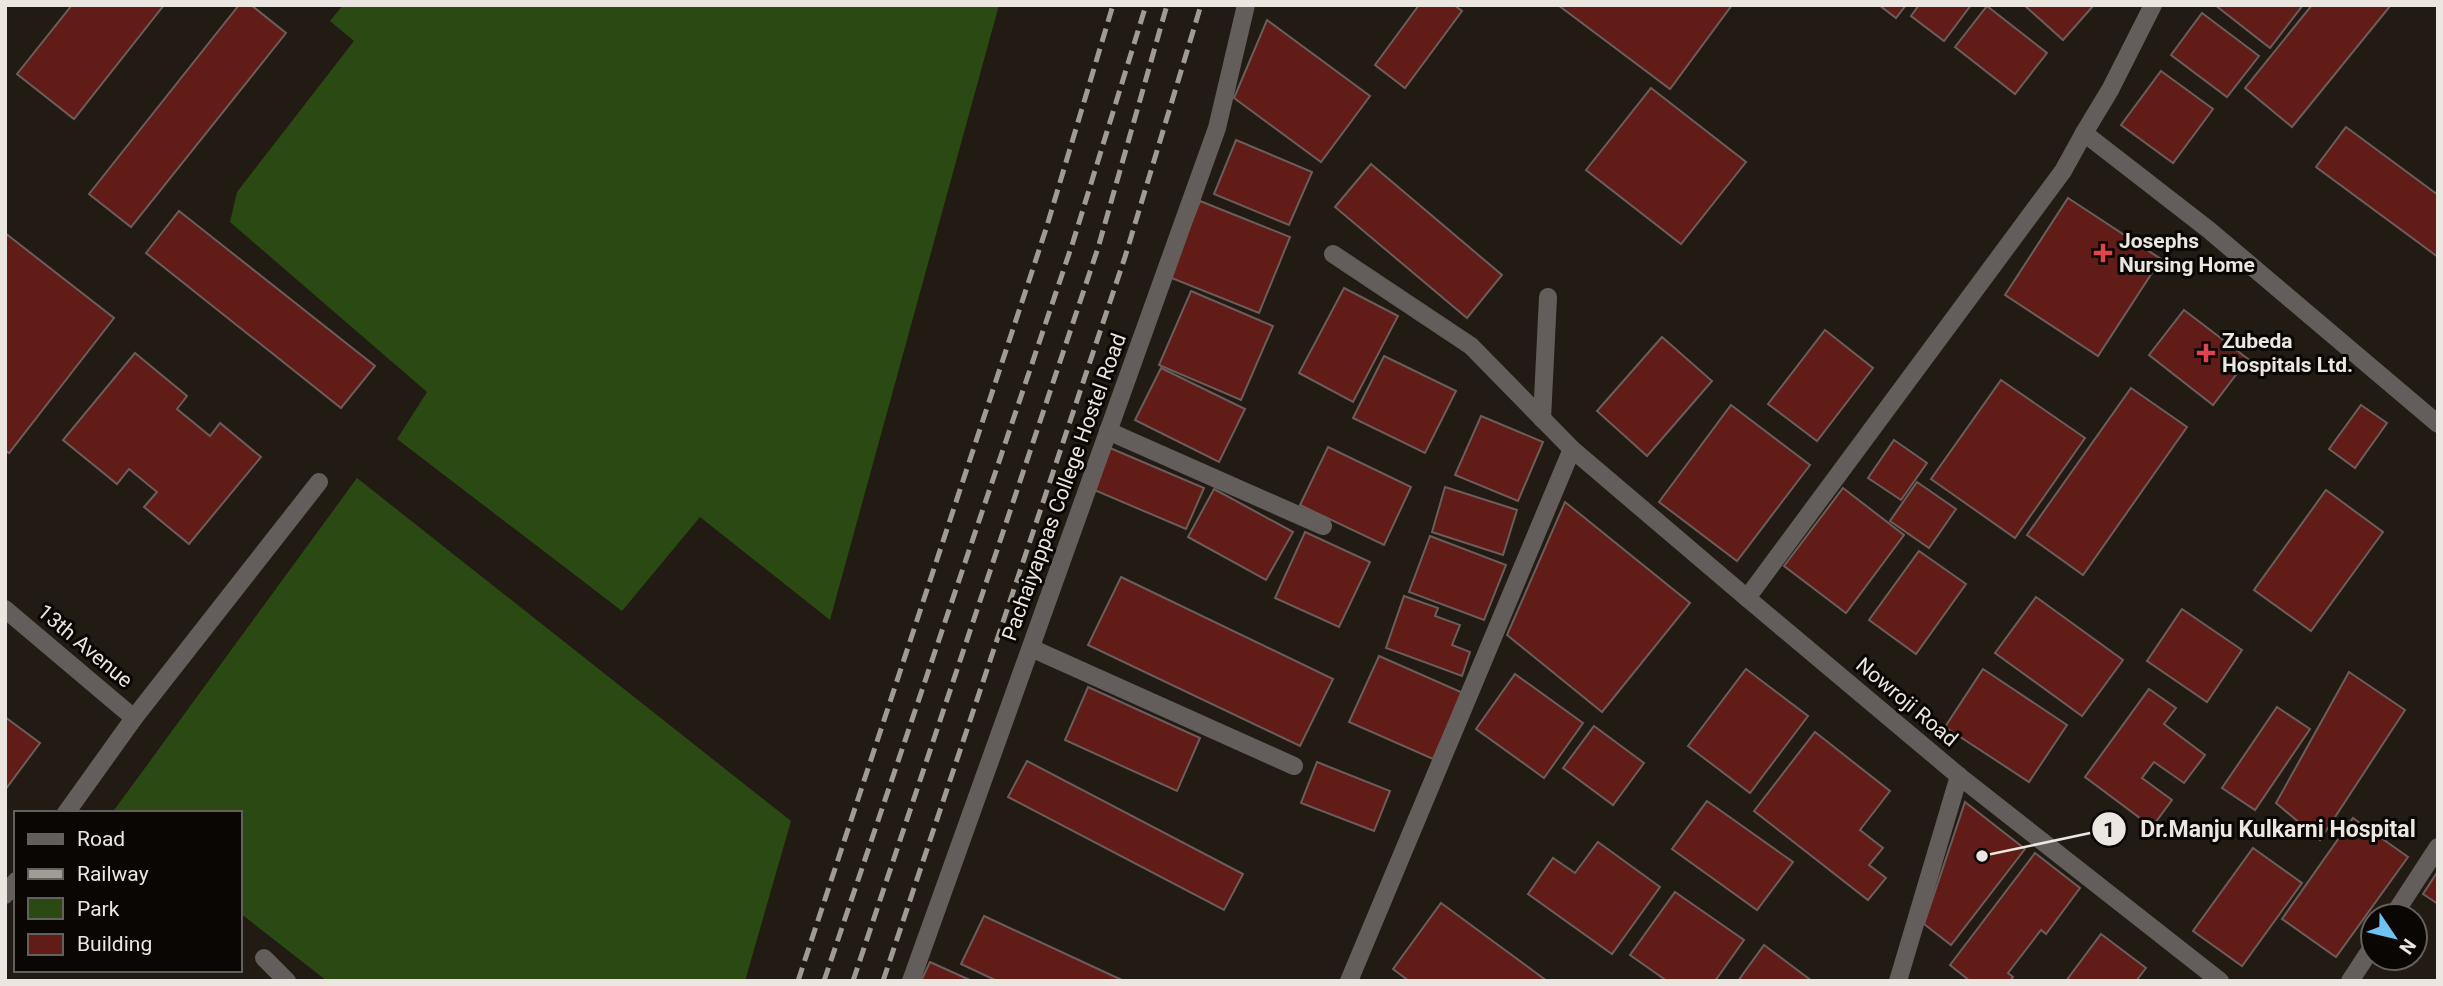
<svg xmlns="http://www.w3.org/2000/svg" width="2443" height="986" font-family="Roboto,sans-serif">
<rect width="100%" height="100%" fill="#221b13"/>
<g fill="#2b4912">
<path d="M343,5H999L830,620L700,517L622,611L397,439L427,392L230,222L237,192L354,41L330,21Z"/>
<path d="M357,478L791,821L745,981H327L240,913V813H112Z"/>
</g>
<g fill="#611c17" stroke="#6b5d5b" stroke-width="2">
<path d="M72,5H164L74,119L17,74Z"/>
<path d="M239,5H251L286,33L131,227L89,194Z"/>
<path d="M1419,5H1454L1462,11L1405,88L1375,65Z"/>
<path d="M1558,5H1732L1670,89Z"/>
<path d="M1879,5H1906L1896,18Z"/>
<path d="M1919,5H1971L1944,41L1911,16Z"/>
<path d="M2024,5H2094L2063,40Z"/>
<path d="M2215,5H2303L2270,48Z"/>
<path d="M2312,5H2391L2292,127L2245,88Z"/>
<path d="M1987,6L2047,53L2015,94L1955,47Z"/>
<path d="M2202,13L2259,56L2227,97L2171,55Z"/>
<path d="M1267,20L1370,96L1321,162L1234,98Z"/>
<path d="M2161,71L2213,109L2173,163L2121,125Z"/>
<path d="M1651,88L1746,162L1681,244L1586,170Z"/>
<path d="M2346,127L2438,195V257L2316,167Z"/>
<path d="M1236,140L1312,172L1289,225L1214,194Z"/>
<path d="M1371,164L1502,275L1467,318L1335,207Z"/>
<path d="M2068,198L2161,259L2098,356L2005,295Z"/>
<path d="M1200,201L1290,237L1259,313L1169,277Z"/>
<path d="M179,211L375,366L341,408L146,253Z"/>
<path d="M5,233L114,318L9,453L5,450Z"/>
<path d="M1344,288L1398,316L1353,402L1299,373Z"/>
<path d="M1191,291L1273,326L1241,400L1159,365Z"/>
<path d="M2184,310L2248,359L2213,405L2149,355Z"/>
<path d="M1825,330L1873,368L1817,441L1768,404Z"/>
<path d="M1662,337L1712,381L1647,456L1597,411Z"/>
<path d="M135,353L187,396L177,409L210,436L220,423L261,457L189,544L144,507L157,492L129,469L117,484L63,440Z"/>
<path d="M1384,356L1456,391L1425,453L1353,418Z"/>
<path d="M1161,368L1245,409L1219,462L1135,420Z"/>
<path d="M2001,380L2085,438L2015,538L1931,479Z"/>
<path d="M2131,388L2187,427L2083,575L2027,535Z"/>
<path d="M1731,405L1810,465L1737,561L1659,502Z"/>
<path d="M2361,405L2387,423L2355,468L2329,449Z"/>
<path d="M1481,416L1543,442L1518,501L1455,475Z"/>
<path d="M1894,440L1927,463L1901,500L1868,478Z"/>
<path d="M1328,447L1411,487L1384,545L1300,505Z"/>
<path d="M1110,448L1204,488L1186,529L1092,489Z"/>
<path d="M1917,482L1956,509L1929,548L1890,521Z"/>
<path d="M1445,487L1517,510L1503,555L1432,532Z"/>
<path d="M1843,488L1904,535L1846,613L1784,566Z"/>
<path d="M1214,489L1293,532L1266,580L1188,537Z"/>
<path d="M2326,490L2383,532L2311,631L2254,590Z"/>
<path d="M1565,502L1690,603L1602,712L1507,635Z"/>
<path d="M1305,532L1370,562L1339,627L1275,598Z"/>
<path d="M1430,536L1506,565L1484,620L1409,592Z"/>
<path d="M1919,551L1966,584L1916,654L1869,620Z"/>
<path d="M1121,577L1333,679L1300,746L1088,645Z"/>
<path d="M1404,596L1438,608L1435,616L1460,625L1452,645L1470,652L1462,676L1386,648Z"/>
<path d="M2036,597L2123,660L2082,716L1995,653Z"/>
<path d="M2182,609L2242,650L2207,702L2147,661Z"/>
<path d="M1379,656L1463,693L1433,759L1349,722Z"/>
<path d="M1746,669L1808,716L1750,793L1688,746Z"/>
<path d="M1983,669L2067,725L2029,782L1945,727Z"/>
<path d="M2349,672L2405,710L2320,840L2276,803Z"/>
<path d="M1515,674L1583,723L1544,778L1476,729Z"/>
<path d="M1088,687L1200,738L1177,791L1065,740Z"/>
<path d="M2149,689L2176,708L2164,724L2205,755L2184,783L2154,762L2142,778L2172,800L2152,827L2085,777Z"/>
<path d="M2277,707L2310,729L2255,810L2222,788Z"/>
<path d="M5,717L40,743L5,790Z"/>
<path d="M1594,726L1644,763L1613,805L1563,768Z"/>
<path d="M1815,732L1890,791L1860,830L1883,848L1869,865L1886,878L1868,900L1754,811Z"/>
<path d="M1027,761L1243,874L1224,910L1008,797Z"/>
<path d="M1317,762L1390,791L1374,831L1301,803Z"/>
<path d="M1707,801L1793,862L1757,910L1672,849Z"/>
<path d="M1965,802L2025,849L1951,945L1924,924Z"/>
<path d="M2353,818L2408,857L2336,957L2282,919Z"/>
<path d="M1598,842L1660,887L1612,954L1528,894L1553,858L1575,873Z"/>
<path d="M2253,848L2302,883L2242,966L2193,931Z"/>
<path d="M2035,853L2080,888L2046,934L2041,930L2008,973L2013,977L2010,981H1970L1950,965Z"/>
<path d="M2438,871V904L2423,894Z"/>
<path d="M1675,892L1744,940L1715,981H1667L1630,955Z"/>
<path d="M1441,903L1547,981H1409L1393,969Z"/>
<path d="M984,916L1124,981H997L961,964Z"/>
<path d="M2101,934L2146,968L2136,981H2066Z"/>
<path d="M1764,945L1812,981H1738Z"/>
<path d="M930,962L972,981H921Z"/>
</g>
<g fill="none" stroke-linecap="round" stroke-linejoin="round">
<g stroke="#635e5b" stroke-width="18">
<path d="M2153,5L2110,90L2084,133L2209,230L2438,424"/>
<path d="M1333,254L1471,346L1572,449L1747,598L1959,776L2220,981"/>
<path d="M1542,419L1548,297"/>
<path d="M1108,431L1323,526"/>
<path d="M1747,598L2063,171L2084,133"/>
<path d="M5,609L134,718"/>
<path d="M1031,648L1294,766"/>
<path d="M66,813L134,718L319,482"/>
<path d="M5,895L16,881"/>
<path d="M2393,916L2438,847"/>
<path d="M264,958L287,981"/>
<path d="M911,981L1217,128L1246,5"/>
<path d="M1349,981L1572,449"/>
<path d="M1898,981L1959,776"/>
<path d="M2350,981L2373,946"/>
</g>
<g stroke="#a19b95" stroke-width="5" stroke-dasharray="14 7" stroke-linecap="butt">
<path d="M798,981L1046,229L1113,5"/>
<path d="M824,981L1073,242L1146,5"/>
<path d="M853,981L1098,248L1167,5"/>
<path d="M883,981L1125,257L1201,5"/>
</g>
</g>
<g fill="#e0444e" stroke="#090604" stroke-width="2.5">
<path d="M2099.5 242.5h7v7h7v7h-7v7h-7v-7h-7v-7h7z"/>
<path d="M2202.5 342.5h7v7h7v7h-7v7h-7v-7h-7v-7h7z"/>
</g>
<g text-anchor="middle" stroke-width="6" stroke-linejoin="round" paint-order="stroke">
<g font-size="21" font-weight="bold" fill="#ece6e1" stroke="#090604" text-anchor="start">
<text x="2119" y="248">Josephs<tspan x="2119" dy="24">Nursing Home</tspan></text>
<text x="2222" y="348">Zubeda<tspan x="2222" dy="24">Hospitals Ltd.</tspan></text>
</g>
<g font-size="21" fill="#ece6e1" stroke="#090604">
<text transform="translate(1064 487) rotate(-70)" y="7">Pachaiyappas College Hostel Road</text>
<text transform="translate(85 646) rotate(40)" y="7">13th Avenue</text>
<text transform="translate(1907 702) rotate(40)" y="7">Nowroji Road</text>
</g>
</g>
<path fill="none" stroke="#ece6e1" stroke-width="2.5" d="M1982 856L2109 829"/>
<g fill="#ece6e1" stroke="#090604" stroke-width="2.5">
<circle cx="1982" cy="856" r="7"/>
<circle cx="2109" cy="829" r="18"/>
</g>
<g font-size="21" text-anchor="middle" font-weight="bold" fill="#111">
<text x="2109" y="837">1</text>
</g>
<g font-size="23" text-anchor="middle" font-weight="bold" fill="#ece6e1" stroke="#090604" stroke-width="6" stroke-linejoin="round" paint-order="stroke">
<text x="2278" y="837">Dr.Manju Kulkarni Hospital</text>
</g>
<rect width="2443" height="986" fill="none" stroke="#ece6e1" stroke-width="14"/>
<rect x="14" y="811" width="228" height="161" fill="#090604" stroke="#64605c" stroke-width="2"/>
<rect x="28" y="834" width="35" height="10" fill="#635e5b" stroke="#64605c" stroke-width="2"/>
<text x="77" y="846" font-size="21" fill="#ece6e1">Road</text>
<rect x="28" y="869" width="35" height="10" fill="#a19b95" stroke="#64605c" stroke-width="2"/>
<text x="77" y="881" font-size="21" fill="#ece6e1">Railway</text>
<rect x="28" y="898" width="35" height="21" fill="#2b4912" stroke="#64605c" stroke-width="2"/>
<text x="77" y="916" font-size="21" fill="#ece6e1">Park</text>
<rect x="28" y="934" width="35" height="21" fill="#611c17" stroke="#64605c" stroke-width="2"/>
<text x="77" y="951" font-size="21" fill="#ece6e1">Building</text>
<g transform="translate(2394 937) rotate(125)"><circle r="33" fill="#090604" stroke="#64605c" stroke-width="2"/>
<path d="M0-5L12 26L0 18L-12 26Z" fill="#6fc2f4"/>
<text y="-10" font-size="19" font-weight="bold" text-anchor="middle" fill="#ece6e1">N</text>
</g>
</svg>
